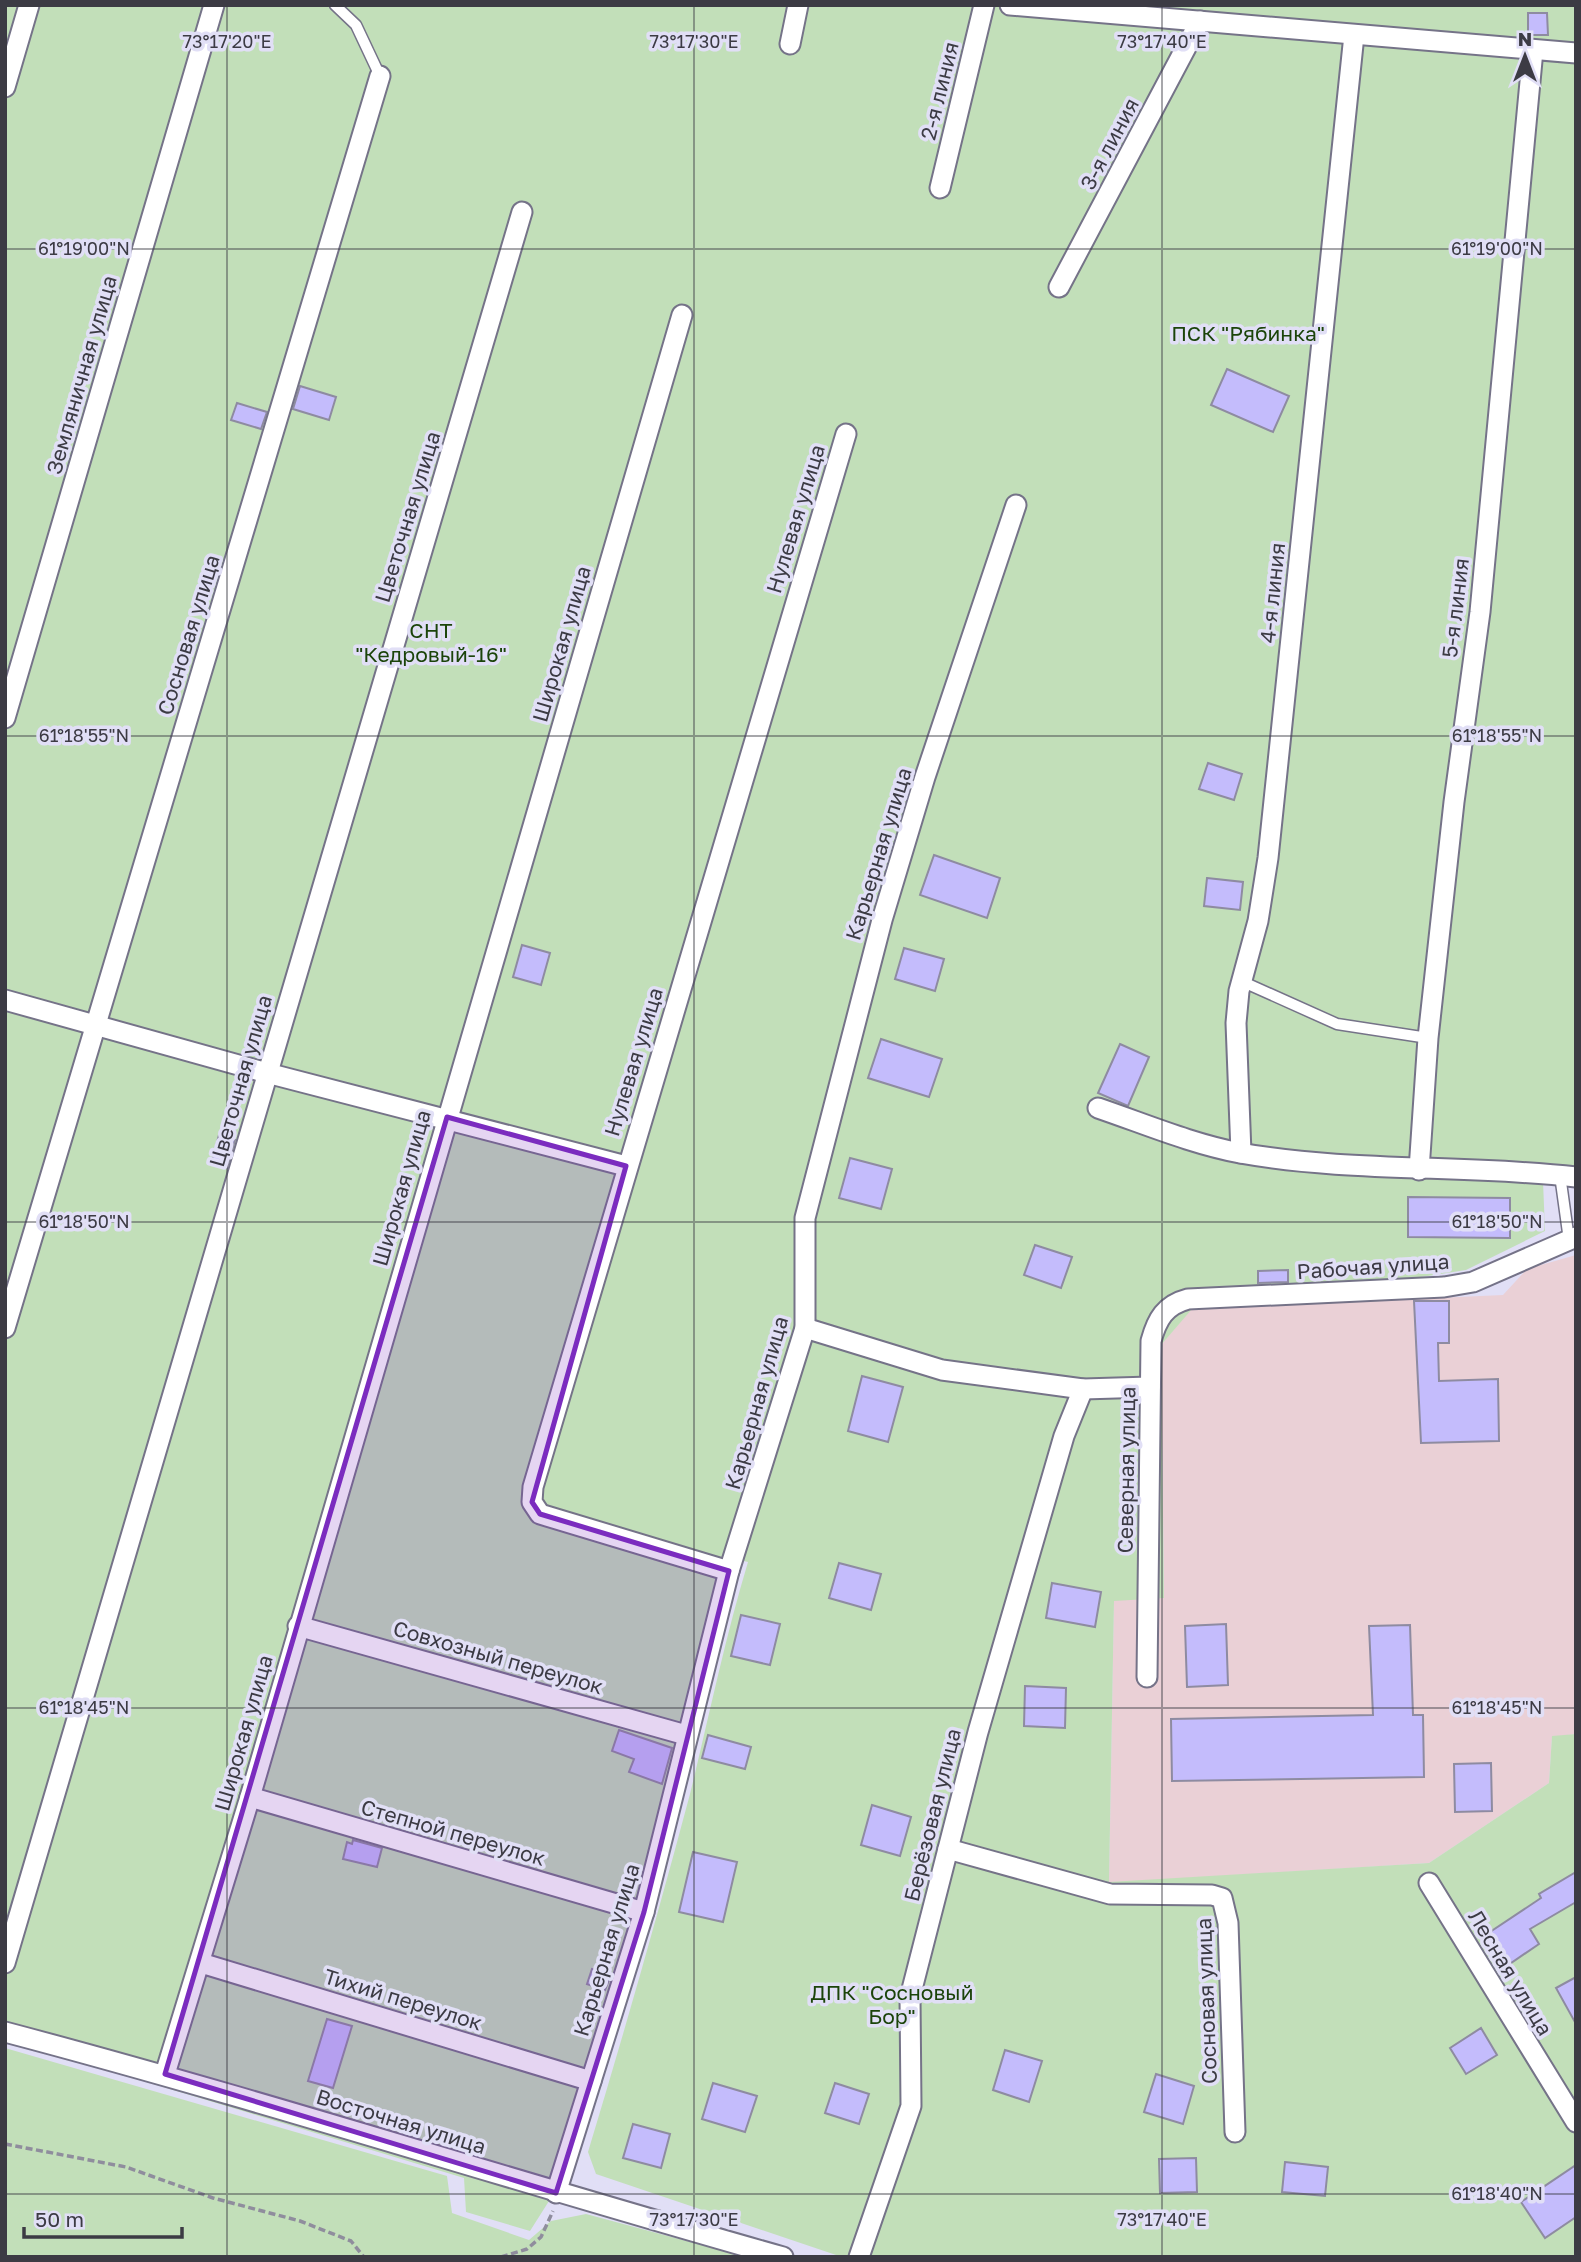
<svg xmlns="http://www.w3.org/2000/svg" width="1581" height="2262" font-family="'Golos Text',sans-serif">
<rect width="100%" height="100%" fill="#e1dff6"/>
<path fill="#ead0d6" d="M1576,1255V1734L1552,1737L1549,1783L1429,1863L1109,1883L1114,1600L1164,1597L1161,1345L1191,1309L1503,1295L1527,1269Z"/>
<g fill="#c2dfb9">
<path d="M5,5H1576V1166L1431,1162L1438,1039L1451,916L1410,1177L1543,1181L1545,1231L1466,1270L1383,1283L1380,1301L1192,1309L1161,1345L1164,1598L1114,1601L1109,1882L1429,1863L1549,1783L1552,1736L1576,1734V2257H842L596,2174L588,2152C624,2033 658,1914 690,1794C709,1717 725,1638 748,1562L722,1556L645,1879L549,2201L530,2231L466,2212L464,2178L5,2039Z"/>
<path d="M5,2048L447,2176L452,2213L529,2240L551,2221L586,2214L746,2257H5Z"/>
</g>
<g fill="#c4bcfc" stroke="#8e8ba1" stroke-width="2">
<path d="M1528,13H1547L1548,35H1528Z"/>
<path d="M1227,369L1289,396L1273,432L1211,405Z"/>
<path d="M300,386L336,397L329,420L293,409Z"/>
<path d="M237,403L267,412L261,429L231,420Z"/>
<path d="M1208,763L1242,774L1234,800L1199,789Z"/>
<path d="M934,855L1000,878L987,918L920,895Z"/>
<path d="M1207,878L1243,882L1240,910L1204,906Z"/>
<path d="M522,945L550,953L541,985L513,977Z"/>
<path d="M904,948L944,959L935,991L895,979Z"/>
<path d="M881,1039L942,1059L929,1097L868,1078Z"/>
<path d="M1120,1044L1149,1057L1128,1106L1098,1093Z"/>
<path d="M219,1135L235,1140L227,1168L211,1163Z"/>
<path d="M850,1158L892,1169L881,1209L839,1198Z"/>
<path d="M1408,1197L1510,1198V1238L1408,1237Z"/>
<path d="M1035,1245L1072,1257L1061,1288L1024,1275Z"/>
<path d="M1288,1270V1282L1258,1283V1271Z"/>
<path d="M1414,1301H1449V1343H1438L1439,1381L1498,1379L1499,1441L1421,1443Z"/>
<path d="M862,1376L903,1387L888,1442L848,1431Z"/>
<path d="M839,1563L881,1574L871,1610L829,1598Z"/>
<path d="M1052,1583L1101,1592L1095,1627L1046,1618Z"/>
<path d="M741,1615L780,1624L770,1665L731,1656Z"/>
<path d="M1226,1624L1228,1685L1187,1687L1185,1626Z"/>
<path d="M1410,1625L1413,1715H1423L1424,1777L1172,1781L1171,1719L1373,1715L1369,1626Z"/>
<path d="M1025,1686L1066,1688L1065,1728L1024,1726Z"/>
<path d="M619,1730L672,1748L662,1784L629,1772L634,1759L612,1751Z"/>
<path d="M708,1735L751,1747L745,1769L702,1758Z"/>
<path d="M1491,1763L1492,1811L1455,1812L1454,1764Z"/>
<path d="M872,1805L911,1817L900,1856L861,1845Z"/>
<path d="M353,1840L382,1848L377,1867L343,1859L347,1842L352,1844Z"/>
<path d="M693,1852L737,1862L723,1922L679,1912Z"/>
<path d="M1576,1872V1902L1530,1929L1539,1944L1511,1963L1490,1932L1541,1898L1539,1894Z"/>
<path d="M592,1969L611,1975L605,1990L587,1984Z"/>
<path d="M1576,1977V2024L1556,1988Z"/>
<path d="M327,2019L352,2026L333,2088L308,2081Z"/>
<path d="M1481,2028L1497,2055L1466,2074L1450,2048Z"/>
<path d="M1005,2050L1042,2061L1029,2102L993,2090Z"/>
<path d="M1156,2074L1194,2086L1183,2124L1144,2112Z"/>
<path d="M713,2083L757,2096L745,2132L702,2119Z"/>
<path d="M835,2083L869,2094L859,2124L825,2113Z"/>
<path d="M633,2124L670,2134L661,2168L623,2158Z"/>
<path d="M1196,2158L1197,2192L1160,2193L1159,2159Z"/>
<path d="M1285,2162L1328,2167L1325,2196L1282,2192Z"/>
<path d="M1576,2165V2217L1545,2238L1521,2202Z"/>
</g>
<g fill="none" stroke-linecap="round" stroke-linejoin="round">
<g stroke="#757388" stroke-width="13">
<g id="service">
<path d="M335,5L356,25L380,76"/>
<path d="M1241,981L1337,1024L1428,1038"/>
<path d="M1560,1175L1569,1240"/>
</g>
</g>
<g stroke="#757388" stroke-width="23">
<g id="minor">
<path d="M1010,5L1576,53"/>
<path d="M790,44L798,5"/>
<path d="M5,87L29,5"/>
<path d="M940,188L984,5"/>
<path d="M1059,287L1200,21"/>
<path d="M5,718L214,5"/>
<path d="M5,1000L267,1073L626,1166"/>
<path d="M1098,1108C1145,1124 1192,1144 1240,1153C1352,1173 1464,1164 1576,1177"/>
<path d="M1241,1153L1236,1023L1239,991L1258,921L1268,858L1354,35"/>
<path d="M1419,1170L1428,1038L1454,802L1480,612L1533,50"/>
<path d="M5,1328L380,76"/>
<path d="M805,1328L942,1370L1083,1389L1150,1387"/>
<path d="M729,1571L540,1514L532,1502L533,1487L846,434"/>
<path d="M298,1626L686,1735"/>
<path d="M1147,1677L1151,1341C1157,1319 1165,1305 1188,1299L1444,1287L1473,1282L1576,1237"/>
<path d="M250,1797L644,1912"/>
<path d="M948,1849L1110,1894L1212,1895L1222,1898L1228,1923L1235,2132"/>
<path d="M1429,1883L1576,2122"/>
<path d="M5,1963L522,212"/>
<path d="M201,1963L591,2081"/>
<path d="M5,2032C266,2101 523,2184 783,2257"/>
<path d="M165,2074L250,1797L682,315"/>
<path d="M556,2193L644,1912L729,1571L805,1328V1218L882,920L925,777L1016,505"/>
<path d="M859,2257L911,2106L910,1997L978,1732L1064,1436L1083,1389"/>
</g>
</g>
<g stroke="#8f8d9d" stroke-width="3.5" stroke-dasharray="7 3.5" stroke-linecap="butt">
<path d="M5,2144L126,2167L213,2198L300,2221L351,2241L364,2257"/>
<path d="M501,2257L527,2249L541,2237L553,2211"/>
</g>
<use href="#service" stroke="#fff" stroke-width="10"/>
<use href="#minor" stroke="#fff" stroke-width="19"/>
</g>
<path fill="#7b2cbf" fill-opacity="0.2" stroke="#7b2cbf" stroke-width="5" stroke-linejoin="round" d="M447,1117L626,1166L532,1502L540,1514L729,1571L644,1912L556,2193L165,2074Z"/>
<path fill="none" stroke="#3c3b44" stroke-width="2" stroke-opacity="0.45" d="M227,5V2257M694,5V2257M1162,5V2257M5,249H1576M5,736H1576M5,1222H1576M5,1708H1576M5,2194H1576"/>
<g text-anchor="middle" stroke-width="7" stroke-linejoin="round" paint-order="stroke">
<g font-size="21" fill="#3c3b44" stroke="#e1dff6">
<text transform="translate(940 91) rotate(-76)" y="7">2-я линия</text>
<text transform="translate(1110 144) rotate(-62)" y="7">3-я линия</text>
<text transform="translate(82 375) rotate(-74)" y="7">Земляничная улица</text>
<text transform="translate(408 517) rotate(-73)" y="7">Цветочная улица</text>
<text transform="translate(796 519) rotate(-73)" y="7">Нулевая улица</text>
<text transform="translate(1273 593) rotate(-84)" y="7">4-я линия</text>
<text transform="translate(1456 608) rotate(-83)" y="7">5-я линия</text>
<text transform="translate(189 635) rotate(-73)" y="7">Сосновая улица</text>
<text transform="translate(562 644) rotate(-74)" y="7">Широкая улица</text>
<text transform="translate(879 854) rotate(-73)" y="7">Карьерная улица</text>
<text transform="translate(634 1062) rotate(-73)" y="7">Нулевая улица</text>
<text transform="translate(241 1081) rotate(-74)" y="7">Цветочная улица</text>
<text transform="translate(402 1188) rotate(-74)" y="7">Широкая улица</text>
<text transform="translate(1373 1267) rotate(-4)" y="7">Рабочая улица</text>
<text transform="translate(757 1403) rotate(-74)" y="7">Карьерная улица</text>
<text transform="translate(1127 1470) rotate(-89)" y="7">Северная улица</text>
<text transform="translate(498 1658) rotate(16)" y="7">Совхозный переулок</text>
<text transform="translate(244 1733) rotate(-74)" y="7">Широкая улица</text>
<text transform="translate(933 1815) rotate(-76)" y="7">Берёзовая улица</text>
<text transform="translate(453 1833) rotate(16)" y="7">Степной переулок</text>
<text transform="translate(607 1950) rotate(-73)" y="7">Карьерная улица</text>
<text transform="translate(1510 1973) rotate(59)" y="7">Лесная улица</text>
<text transform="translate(403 2000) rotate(17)" y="7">Тихий переулок</text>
<text transform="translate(1207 2001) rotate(-92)" y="7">Сосновая улица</text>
<text transform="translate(401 2122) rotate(17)" y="7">Восточная улица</text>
</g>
<g font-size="21" fill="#1b440a" stroke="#e1dff6">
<text x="1248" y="341">ПСК "Рябинка"</text>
<text x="431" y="638">СНТ<tspan x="431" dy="24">"Кедровый-16"</tspan></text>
<text x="892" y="2000">ДПК "Сосновый<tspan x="892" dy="24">Бор"</tspan></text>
</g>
</g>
<g font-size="18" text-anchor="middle" fill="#3c3b44" stroke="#e1dff6" stroke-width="7" stroke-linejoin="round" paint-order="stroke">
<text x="227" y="48">73°17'20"E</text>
<text x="694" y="48">73°17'30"E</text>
<text x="1162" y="48">73°17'40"E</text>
<text x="84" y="255">61°19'00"N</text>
<text x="1497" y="255">61°19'00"N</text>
<text x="84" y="742">61°18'55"N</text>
<text x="1497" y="742">61°18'55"N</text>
<text x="84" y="1228">61°18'50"N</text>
<text x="1497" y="1228">61°18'50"N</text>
<text x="84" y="1714">61°18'45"N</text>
<text x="1497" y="1714">61°18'45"N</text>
<text x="1497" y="2200">61°18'40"N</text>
<text x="694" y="2226">73°17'30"E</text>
<text x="1162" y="2226">73°17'40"E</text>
</g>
<rect width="1581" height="2262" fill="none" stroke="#3c3b44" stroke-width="14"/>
<g transform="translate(1525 56)" stroke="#e1dff6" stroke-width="5" paint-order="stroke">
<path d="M0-5L12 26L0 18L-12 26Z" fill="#3c3b44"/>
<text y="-10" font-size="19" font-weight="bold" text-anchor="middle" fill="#3c3b44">N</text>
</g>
<path d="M24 2227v10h158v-10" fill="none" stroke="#3c3b44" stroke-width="3.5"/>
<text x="35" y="2227" font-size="21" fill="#3c3b44" stroke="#e1dff6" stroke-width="5" paint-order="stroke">50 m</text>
</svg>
